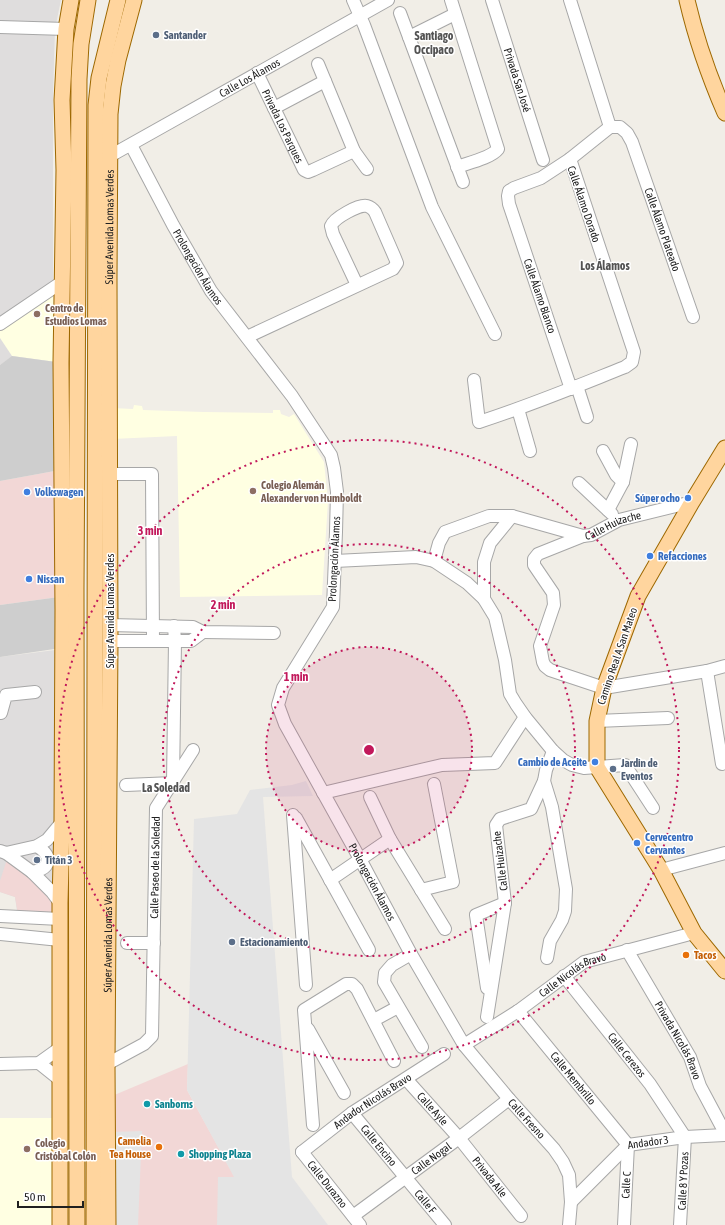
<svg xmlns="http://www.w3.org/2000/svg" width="725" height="1225" font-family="'Asap Condensed',sans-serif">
<rect width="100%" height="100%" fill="#f1eee7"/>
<g fill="#dfdddd">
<path d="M0,0H61L55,29L53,97V292L56,362L13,356L0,365Z"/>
<path d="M63,649L60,903L18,917L15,897L0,892V657Z"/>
</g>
<g fill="#f2d7d6">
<path d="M60,470L59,597L0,605V481Z"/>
<path d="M8,856L52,892L60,918L18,915L15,897L0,892V881Z"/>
<path d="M188,1064L187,1090L261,1225H111L112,1096Z"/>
</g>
<g fill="#ffffe2">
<path d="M53,292L56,362L12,356L0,338V327Z"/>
<path d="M134,405L142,406L143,410L204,412L273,413V410H280L281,414L289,417L294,414L324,462L328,501L322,595L180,597L177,436L112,439V408L133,409Z"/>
<path d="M0,1118H54L55,1225H0Z"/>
</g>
<g fill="#cecece">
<path d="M12,356L56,362L60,470L0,481V365Z"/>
<path d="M59,597L61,648L0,657V605Z"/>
</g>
<g fill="#e4e4e4">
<path d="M306,781L313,796L263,797L292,1177L328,1225H217L218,1177H234L187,1090L194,819L237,814L250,790L292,785Z"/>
<path d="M142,1131L138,1225H111L112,1132Z"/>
</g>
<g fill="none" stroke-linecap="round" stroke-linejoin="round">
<g stroke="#a7a7a7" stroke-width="14">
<g id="minor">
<path d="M353,0L364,25L432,207L495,334"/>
<path d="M451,0L498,149C491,158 468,163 457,167"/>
<path id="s1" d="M492,0L543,160"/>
<path d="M570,0L610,127"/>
<path d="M400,13L463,182"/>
<path d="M0,27L66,29"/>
<path d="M409,37L455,14"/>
<path d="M318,64L354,151L367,169"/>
<path id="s2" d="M257,73L304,170L308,172L313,170L354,151"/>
<path d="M274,108L325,81"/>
<path id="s3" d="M131,145L173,225L211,291L292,396L331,455L334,468L337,492L336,532L333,607L283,688L278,705L285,724L360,859L411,954L464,1045L509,1099L554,1149L563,1162L569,1175L571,1202L569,1225"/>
<path id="s4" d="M110,156L388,0"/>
<path d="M0,324L62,282"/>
<path d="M247,337L393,269L397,263L395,258L375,212C373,209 371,207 367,206C359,204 334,218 331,226L333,234L357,285"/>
<path d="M474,380L479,422C529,406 577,386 625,367L632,362L634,352L570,159"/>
<path d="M577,386L587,417"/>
<path id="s5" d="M571,389L509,204L508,196L509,191L514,188L541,178L570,159L610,127H620L627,133L632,142L693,317"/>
<path d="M518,409L530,451"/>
<path d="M603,451L616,475L623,482"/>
<path d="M109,474H152L153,640"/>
<path d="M579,483L612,514"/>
<path d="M608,510L623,482L631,444"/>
<path d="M583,536L538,554L534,559V565L553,593L554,605L540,646L543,662L545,666L550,670L604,688L707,671L725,666"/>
<path d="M335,561L416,557L434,561L467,583L484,599L495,617L505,660L510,694L516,704L525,717L553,751L563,760L572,765L584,768L625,765L653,808"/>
<path id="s6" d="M434,561L439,543L445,532L489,516H512L583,536L591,535L619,520L692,502"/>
<path d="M484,599V562L490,543L512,516"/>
<path d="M110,625L193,627L203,632L274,633"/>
<path d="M110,641H191L203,632"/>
<path d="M707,671L722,764"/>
<path d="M1,713L6,695L35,692"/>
<path d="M597,721L668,718"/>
<path d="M544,781L552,807L566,889L565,911L562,920L550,941L547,958"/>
<path d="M173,782L175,641L174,626"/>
<path d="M126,785L173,783"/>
<path d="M323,793L442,765L495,763L525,717"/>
<path d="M370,797L390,839L445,929"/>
<path d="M293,815L306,985"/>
<path d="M296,818L369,950"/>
<path d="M0,851L6,853L32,872L52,892L60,903"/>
<path d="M6,853L37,846L47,840L62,822"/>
<path d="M661,870L725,853"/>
<path d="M32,872C50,869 54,857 37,846"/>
<path d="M330,880L390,839"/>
<path d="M421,890L453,882L434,784"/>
<path d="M0,916L60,919"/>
<path d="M0,934L60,940"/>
<path d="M127,943H154"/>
<path id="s7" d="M627,950L690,1057L700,1086L725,1133"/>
<path d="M411,954L392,965L385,973L384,982L422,1047"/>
<path id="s8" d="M564,976L650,1084L685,1137L680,1225"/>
<path d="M487,988L476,915L505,903"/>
<path id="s9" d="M518,1011L628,1145L624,1225"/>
<path d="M487,1017L505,903L496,825L500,819L531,809L544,781L546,770L553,751"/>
<path d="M374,1020L398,1007"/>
<path d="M308,1029L344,1093"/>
<path id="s10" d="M464,1045L518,1011L584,962L694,933"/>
<path d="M39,1063L59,1079"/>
<path d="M0,1064L39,1063L60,1048"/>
<path id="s11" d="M107,1064L144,1044L152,1036L156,808L193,750"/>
<path id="s12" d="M406,1079L459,1138L521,1216"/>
<path id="s13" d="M352,1113L445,1225"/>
<path d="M313,1125L304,1010L346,984H352L357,989L394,1061"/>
<path id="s14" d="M302,1152L352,1113L444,1054"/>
<path id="s15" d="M302,1152L360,1225"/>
<path id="s16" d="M571,1202L628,1145L685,1137L725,1135"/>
<path id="s17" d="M353,1216L459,1138L509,1099"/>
</g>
</g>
<g stroke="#9d6800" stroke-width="17">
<g id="major">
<path d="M687,0C696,39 709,76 725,113"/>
<path d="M725,448L692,502L638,596L604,688L597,721V767L661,870L694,933L725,971"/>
<path d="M60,1225V903L62,822L63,609L61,363L64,170L62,100L66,29L71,0"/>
<path d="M77,1225L76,589L79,79L81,44L88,0"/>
<path d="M94,1225L96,105L99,78L118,0"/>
<path id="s18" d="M108,1225L107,1064L110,641L109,278L110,114L113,86L118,60L134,0"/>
</g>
</g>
<use href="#minor" stroke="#fff" stroke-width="12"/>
<use href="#major" stroke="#ffd59e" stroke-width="15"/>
</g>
<circle cx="369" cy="750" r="103" fill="#c2185b" fill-opacity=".12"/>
<g fill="none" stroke="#c2185b" stroke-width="2" stroke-dasharray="2 4">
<circle cx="369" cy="750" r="103"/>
<circle cx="369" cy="750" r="206"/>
<circle cx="369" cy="750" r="310"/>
</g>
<g fill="#5c6f8a" stroke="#fff" stroke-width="1.5">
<circle cx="156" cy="35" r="4"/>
<circle cx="613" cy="769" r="4"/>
<circle cx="37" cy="860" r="4"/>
<circle cx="232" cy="942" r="4"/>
</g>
<g fill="#8d6e63" stroke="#fff" stroke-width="1.5">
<circle cx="37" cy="314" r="4"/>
<circle cx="253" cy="491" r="4"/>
<circle cx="27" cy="1149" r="4"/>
</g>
<g fill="#3f7fe0" stroke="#fff" stroke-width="1.5">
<circle cx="27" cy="492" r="4"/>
<circle cx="688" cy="498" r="4"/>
<circle cx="650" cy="556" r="4"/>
<circle cx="29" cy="579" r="4"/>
<circle cx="595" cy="762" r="4"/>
<circle cx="637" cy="843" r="4"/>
</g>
<g fill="#e8710a" stroke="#fff" stroke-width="1.5">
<circle cx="686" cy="955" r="4"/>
<circle cx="159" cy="1147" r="4"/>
</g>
<g fill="#0f9aa8" stroke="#fff" stroke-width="1.5">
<circle cx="147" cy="1104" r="4"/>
<circle cx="181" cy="1154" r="4"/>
</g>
<g text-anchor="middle" stroke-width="3" stroke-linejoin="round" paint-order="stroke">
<g font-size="11" font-weight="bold" fill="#4e5e75" stroke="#fff" text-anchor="start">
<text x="164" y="39">Santander</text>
<text x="621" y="767">Jardin de<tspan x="621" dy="13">Eventos</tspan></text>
<text x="45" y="864">Titán 3</text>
<text x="240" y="946">Estacionamiento</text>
</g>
<g font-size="11" fill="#202020" stroke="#fff">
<text dy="4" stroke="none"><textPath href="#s4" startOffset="160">Calle Los Álamos</textPath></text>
<text dy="4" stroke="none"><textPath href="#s1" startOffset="84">Privada San José</textPath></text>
<text dy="4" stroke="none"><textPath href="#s2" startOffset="59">Privada Los Parques</textPath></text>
<text transform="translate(584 204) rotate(71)" y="4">Calle Álamo Dorado</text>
<text dy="4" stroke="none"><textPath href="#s18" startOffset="998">Súper Avenida Lomas Verdes</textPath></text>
<text dy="4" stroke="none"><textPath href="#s5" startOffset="451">Calle Álamo Plateado</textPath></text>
<text dy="4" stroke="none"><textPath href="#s3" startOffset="139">Prolongación Álamos</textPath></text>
<text transform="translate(540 296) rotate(71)" y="4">Calle Álamo Blanco</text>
<text dy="4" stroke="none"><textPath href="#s6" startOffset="207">Calle Huizache</textPath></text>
<text transform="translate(334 559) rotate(-87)" y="4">Prolongación Álamos</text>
<text transform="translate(110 611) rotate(-90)" y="4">Súper Avenida Lomas Verdes</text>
<text transform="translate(617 656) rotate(-71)" y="4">Camino Real A San Mateo</text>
<text transform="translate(500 861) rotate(-97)" y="4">Calle Huizache</text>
<text dy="4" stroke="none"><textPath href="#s11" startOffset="222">Calle Paseo de la Soledad</textPath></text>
<text dy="4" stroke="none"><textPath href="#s3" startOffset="836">Prolongación Álamos</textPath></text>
<text dy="4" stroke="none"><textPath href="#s18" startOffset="290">Súper Avenida Lomas Verdes</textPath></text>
<text dy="4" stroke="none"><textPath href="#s10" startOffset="130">Calle Nicolás Bravo</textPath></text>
<text dy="4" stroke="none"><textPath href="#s7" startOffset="104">Privada Nicolás Bravo</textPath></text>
<text dy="4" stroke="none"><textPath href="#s8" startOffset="101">Calle Cerezos</textPath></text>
<text dy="4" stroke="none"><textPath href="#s9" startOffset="87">Calle Membrillo</textPath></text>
<text dy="4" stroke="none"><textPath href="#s14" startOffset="87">Andador Nicolás Bravo</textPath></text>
<text dy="4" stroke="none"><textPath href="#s12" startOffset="40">Calle Ayle</textPath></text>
<text dy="4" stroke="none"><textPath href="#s3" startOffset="1120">Calle Fresno</textPath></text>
<text dy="4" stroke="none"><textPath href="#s16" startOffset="101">Andador 3</textPath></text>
<text dy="4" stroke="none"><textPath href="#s13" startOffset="42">Calle Encino</textPath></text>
<text dy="4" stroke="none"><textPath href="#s17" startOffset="97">Calle Nogal</textPath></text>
<text dy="4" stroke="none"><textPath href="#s12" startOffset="129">Privada Aile</textPath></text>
<text transform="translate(683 1181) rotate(-87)" y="4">Calle 8 Y Pozas</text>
<text dy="4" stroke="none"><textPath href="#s15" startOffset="41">Calle Durazno</textPath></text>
<text transform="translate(626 1185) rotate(-87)" y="4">Calle C</text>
<text dy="4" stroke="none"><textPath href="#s13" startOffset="115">Calle F</textPath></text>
</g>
<g font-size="11" font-weight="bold" fill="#785e54" stroke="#fff" text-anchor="start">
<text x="45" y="312">Centro de<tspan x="45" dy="13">Estudios Lomas</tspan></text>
<text x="261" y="489">Colegio Alemán<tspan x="261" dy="13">Alexander von Humboldt</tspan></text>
<text x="35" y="1147">Colegio<tspan x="35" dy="13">Cristóbal Colón</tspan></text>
</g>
<g font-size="11" font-weight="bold" fill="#366cbe" stroke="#fff" text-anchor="start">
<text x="35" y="496">Volkswagen</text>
<text x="680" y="502" text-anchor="end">Súper ocho</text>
<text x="658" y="560">Refacciones</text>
<text x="37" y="583">Nissan</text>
<text x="587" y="766" text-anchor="end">Cambio de Aceite</text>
<text x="645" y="841">Cervecentro<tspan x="645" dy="13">Cervantes</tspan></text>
</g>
<g font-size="11" font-weight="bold" fill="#c56008" stroke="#fff" text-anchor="start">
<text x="694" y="959">Tacos</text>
<text x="151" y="1145" text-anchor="end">Camelia<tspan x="151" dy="13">Tea House</tspan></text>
</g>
<g font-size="11" font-weight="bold" fill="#0d838f" stroke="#fff" text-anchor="start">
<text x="155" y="1108">Sanborns</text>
<text x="189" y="1158">Shopping Plaza</text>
</g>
<g font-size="12" font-weight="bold" fill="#535353" stroke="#fff">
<text x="434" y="40">Santiago<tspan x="434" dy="14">Occipaco</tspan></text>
<text x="605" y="270">Los Álamos</text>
<text x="166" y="792">La Soledad</text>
</g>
</g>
<circle cx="369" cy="750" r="6" fill="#c2185b" stroke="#fff" stroke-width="2"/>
<g font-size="12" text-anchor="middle" font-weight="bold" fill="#c2185b" stroke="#fff" stroke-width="3" stroke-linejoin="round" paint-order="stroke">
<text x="150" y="535">3 min</text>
<text x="223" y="609">2 min</text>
<text x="296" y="681">1 min</text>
</g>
<path d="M18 1201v6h65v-6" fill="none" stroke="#202020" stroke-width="2"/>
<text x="24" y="1201" font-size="12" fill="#202020" stroke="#ffffff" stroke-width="3" paint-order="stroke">50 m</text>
</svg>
